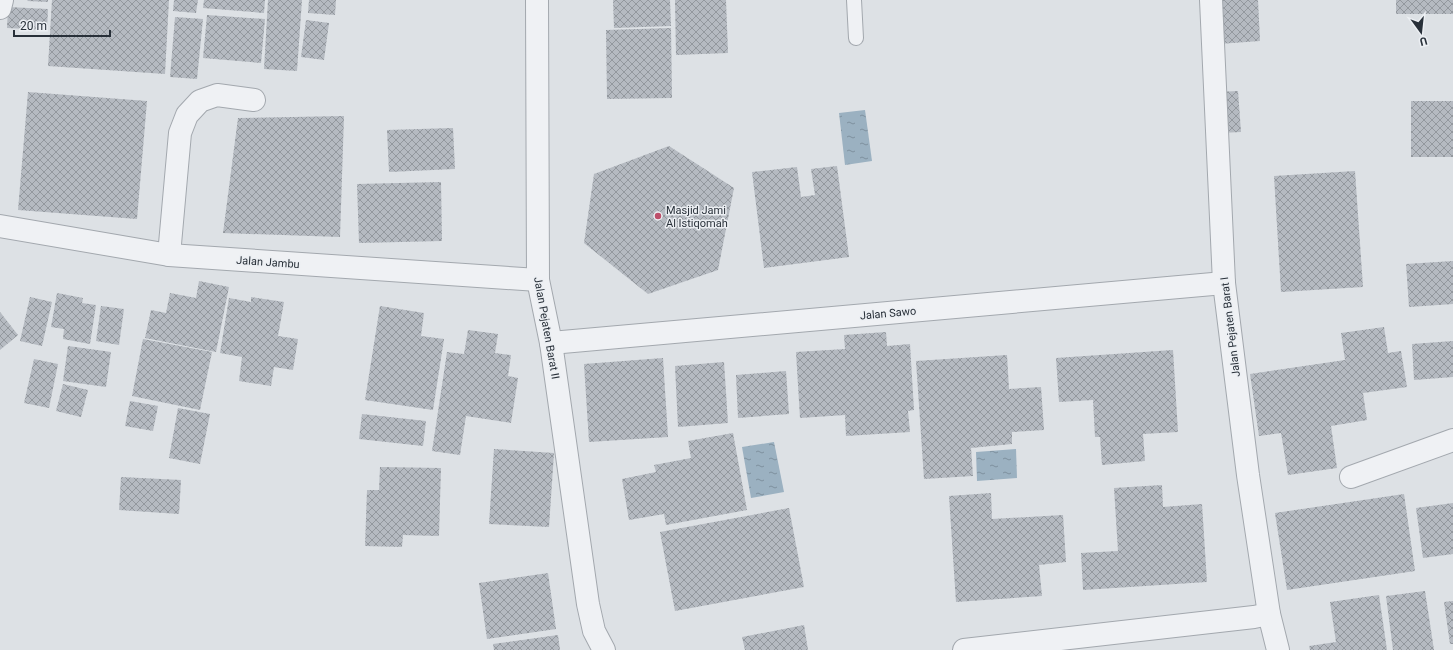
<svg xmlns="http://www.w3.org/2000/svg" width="1453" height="650" font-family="Roboto,sans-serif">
<defs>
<pattern id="water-ripples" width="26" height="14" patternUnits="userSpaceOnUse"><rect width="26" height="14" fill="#9bb1c1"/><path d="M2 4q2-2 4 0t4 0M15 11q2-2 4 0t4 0" fill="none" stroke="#7e909e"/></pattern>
<pattern id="building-cross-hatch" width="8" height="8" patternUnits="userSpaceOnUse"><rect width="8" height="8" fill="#b5bac1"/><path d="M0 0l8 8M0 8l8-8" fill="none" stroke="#93989e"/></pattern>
</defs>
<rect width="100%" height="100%" fill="#dde1e5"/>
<g fill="url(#water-ripples)">
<path d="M865,110L872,161L845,165L839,113Z"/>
<path d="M774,442L784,492L751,498L742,447Z"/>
<path d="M1016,449L1017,478L977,481L976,452Z"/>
</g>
<g fill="url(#building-cross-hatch)">
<path d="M28,0H48V2L27,1Z"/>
<path d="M52,0H169L165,74L48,66Z"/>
<path d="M174,0H198L196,13L173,11Z"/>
<path d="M204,0H265L264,13L203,8Z"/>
<path d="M268,0H302L297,71L264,69Z"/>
<path d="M309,0H336L335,15L308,13Z"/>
<path d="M613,0H670L671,26L614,28Z"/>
<path d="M675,0H726L728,53L676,55Z"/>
<path d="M1216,0H1258L1260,41L1219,44Z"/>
<rect x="1396" y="0" width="57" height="14"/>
<path d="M8,7L48,9L47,30L7,28Z"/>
<path d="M207,15L265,19L261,63L203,58Z"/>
<path d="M175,17L203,19L197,79L170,77Z"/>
<path d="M306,20L329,23L324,60L301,57Z"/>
<path d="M671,28L672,98L607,99L606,30Z"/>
<path d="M1238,91L1241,132L1220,133L1217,92Z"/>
<path d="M28,92L147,101L137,219L18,210Z"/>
<rect x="1411" y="101" width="42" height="56"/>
<path d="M344,116L340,237L223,233L238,118Z"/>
<path d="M453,128L455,169L389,172L387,130Z"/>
<path d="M669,146L734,188L718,270L648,294L584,243L594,174Z"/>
<path d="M837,166L849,257L764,268L752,172L797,167L801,197L815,195L811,169Z"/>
<path d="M1355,171L1363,287L1281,292L1274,176Z"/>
<path d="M441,182L442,241L359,243L357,184Z"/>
<path d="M1453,261V304L1409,307L1406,264Z"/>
<path d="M199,281L229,287L216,352L145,338L151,310L166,313L170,293L196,298Z"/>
<path d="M57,293L83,298L82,303L96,305L90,344L63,339L64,329L51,327Z"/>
<path d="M30,297L52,302L42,346L20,341Z"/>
<path d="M251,297L284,302L278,336L298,339L293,370L274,367L271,386L239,381L242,357L220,353L229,298L251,302Z"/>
<path d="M101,306L124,309L119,345L96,341Z"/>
<path d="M380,306L424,313L421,336L444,339L433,410L365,400Z"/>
<path d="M0,312L18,335L0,350Z"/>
<path d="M1384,327L1388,353L1401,351L1407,387L1363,393L1367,420L1331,426L1337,468L1288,475L1281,433L1259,436L1250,374L1345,360L1341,333Z"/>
<path d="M468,330L498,334L495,353L511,355L508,376L518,378L511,423L466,416L460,455L432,451L447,352L464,354Z"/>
<path d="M886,332L887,346L910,344L914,410L908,411L910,432L846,436L845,415L800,418L796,352L845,349L844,335Z"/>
<path d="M143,339L212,352L200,410L132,396Z"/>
<path d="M1453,341V377L1414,380L1412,344Z"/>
<path d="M68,346L111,352L106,387L63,381Z"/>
<path d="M1173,350L1178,432L1143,434L1145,461L1102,465L1100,437H1095L1093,400L1059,402L1056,358Z"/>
<path d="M1007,355L1009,389L1041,387L1044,430L1012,432V444L971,448L973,476L924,479L916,361Z"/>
<path d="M663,358L668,437L589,442L584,364Z"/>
<path d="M34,359L58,364L49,408L24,403Z"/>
<path d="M724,362L728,423L678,427L675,366Z"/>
<path d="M786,371L789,414L738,418L736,375Z"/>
<path d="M63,384L88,390L81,417L56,411Z"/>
<path d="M130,401L158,406L153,431L125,426Z"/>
<path d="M178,408L210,414L200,464L169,458Z"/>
<path d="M362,414L426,421L423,446L359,439Z"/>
<path d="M733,433L747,510L666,525L664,514L629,520L622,479L656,472L654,465L691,458L688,441Z"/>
<path d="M494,449L554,453L549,527L489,524Z"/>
<path d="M380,467L441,468L439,536L403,535L402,547L365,546L367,490H379Z"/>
<path d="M121,477L181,480L179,514L119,510Z"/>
<path d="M1162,485L1163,507L1202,504L1207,582L1083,590L1081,553L1118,551L1114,488Z"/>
<path d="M991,493L992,519L1063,515L1066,562L1039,565L1042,596L956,602L949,496Z"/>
<path d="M1404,494L1415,571L1287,590L1275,513Z"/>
<path d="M1453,503V554L1423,558L1416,508Z"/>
<path d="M789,508L804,587L675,611L660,532Z"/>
<path d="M548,573L556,629L487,639L479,583Z"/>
<path d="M1425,591L1434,650H1393L1386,596Z"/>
<path d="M1379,595L1387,650H1310L1309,646L1336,642L1330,602Z"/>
<path d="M1453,601V644H1450L1444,602Z"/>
<path d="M804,625L808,650H745L742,637Z"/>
<path d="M558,635L560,650H494L493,644Z"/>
</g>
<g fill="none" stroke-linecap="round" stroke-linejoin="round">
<g stroke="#a3a8ae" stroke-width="16">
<path id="lane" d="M854,0L856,38"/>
</g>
<g stroke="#a3a8ae" stroke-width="24">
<g id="street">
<path d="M537,0L538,280L551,343L588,604L594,631L604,650"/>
<path d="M1211,0L1224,283L1248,475L1269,614L1278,650"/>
<path d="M0,8L2,0"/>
<path d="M0,226L169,255L538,280"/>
<path d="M169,255L180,133L187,115L200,101L217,95L254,100"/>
<path d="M551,343L1224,283"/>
<path d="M1351,477L1453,440"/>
<path d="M964,650L1254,617L1269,614"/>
</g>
</g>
<use href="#lane" stroke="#eff1f4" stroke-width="14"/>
<use href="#street" stroke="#eff1f4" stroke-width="22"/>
</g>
<circle fill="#bd4f6a" stroke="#eceff3" stroke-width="1.5" cx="658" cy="216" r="4"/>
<g text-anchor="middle" stroke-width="3" stroke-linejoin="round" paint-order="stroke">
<g font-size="11" fill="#283039" stroke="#eceff3" text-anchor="start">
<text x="666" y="214">Masjid Jami<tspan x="666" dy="13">Al Istiqomah</tspan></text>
</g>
<g font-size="11" fill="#283039" stroke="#eceff3">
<text transform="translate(268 262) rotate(4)" y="4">Jalan Jambu</text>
<text transform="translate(888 313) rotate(-5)" y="4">Jalan Sawo</text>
<text transform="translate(1230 327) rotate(-97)" y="4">Jalan Pejaten Barat I</text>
<text transform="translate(547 328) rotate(80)" y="4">Jalan Pejaten Barat II</text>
</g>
</g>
<g transform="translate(1421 32) rotate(165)" stroke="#eceff3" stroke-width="3" paint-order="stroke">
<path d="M0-3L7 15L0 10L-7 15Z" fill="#283039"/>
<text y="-6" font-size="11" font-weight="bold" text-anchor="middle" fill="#283039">U</text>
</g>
<path d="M14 30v6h96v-6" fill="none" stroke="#283039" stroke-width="2"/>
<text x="20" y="30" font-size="12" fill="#283039" stroke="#eceff3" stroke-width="3" paint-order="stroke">20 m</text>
</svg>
